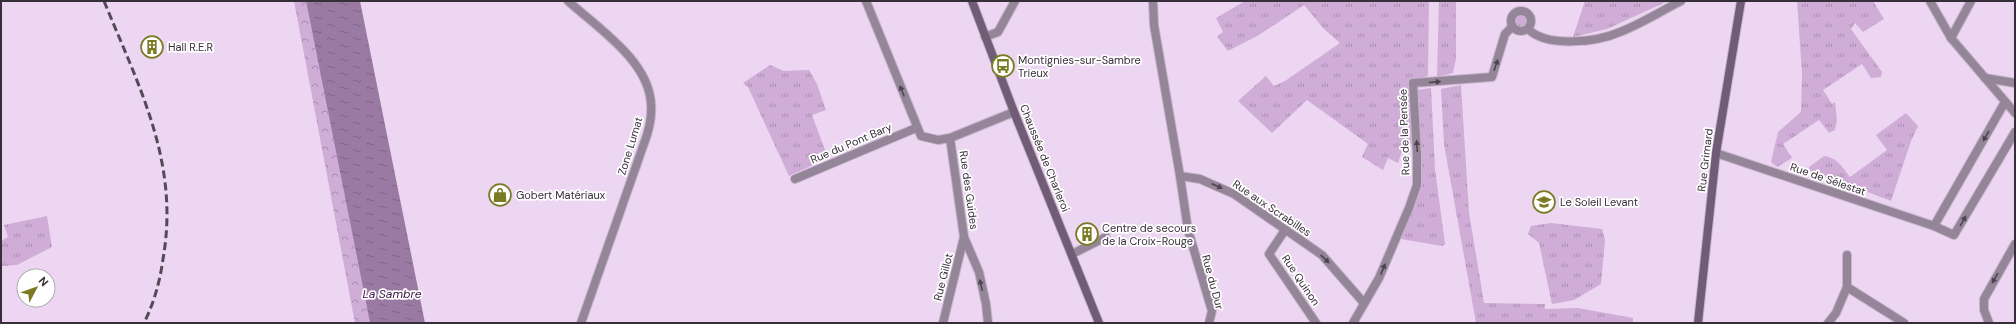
<svg xmlns="http://www.w3.org/2000/svg" width="2016" height="324" font-family="'DM Sans',sans-serif">
<defs>
<pattern id="grass-tufts" width="24" height="20" patternUnits="userSpaceOnUse"><rect width="24" height="20" fill="#cfadd7"/><path d="M3 7l-1-3M5 7V3M7 7l1-3M15 17l-1-3M17 17v-4M19 17l1-3" fill="none" stroke="#a98daf"/></pattern>
<pattern id="forest-crowns" width="20" height="18" patternUnits="userSpaceOnUse"><rect width="20" height="18" fill="#cfadd7"/><path d="M2 6a3 3 0 1 1 6 0M12 15a3 3 0 1 1 6 0" fill="none" stroke="#a98daf"/></pattern>
<pattern id="water-ripples" width="26" height="14" patternUnits="userSpaceOnUse"><rect width="26" height="14" fill="#9a7aa2"/><path d="M2 4q2-2 4 0t4 0M15 11q2-2 4 0t4 0" fill="none" stroke="#7e6485"/></pattern>
</defs>
<rect width="100%" height="100%" fill="#ecd6f1"/>
<g fill="url(#grass-tufts)">
<path d="M1245,1H1429L1428,75L1413,87L1417,90L1431,88L1435,169L1445,244L1442,246L1401,239L1404,226L1418,195L1417,145L1405,142L1398,163L1388,158L1383,170L1362,157L1368,144L1307,100L1272,133L1238,101L1266,76L1274,86L1285,81L1340,43L1324,29L1304,5L1259,35L1228,51L1217,37L1223,32L1216,18Z"/>
<path d="M1439,1H1456V59L1453,73L1437,77Z"/>
<path d="M1585,1H1668L1607,29L1573,37Z"/>
<path d="M1797,1H1873L1884,19L1863,32L1855,23L1851,29L1882,72L1881,77L1871,78L1862,64L1823,90L1832,104L1835,102L1837,120L1835,130L1829,133L1819,120L1783,144L1792,158L1777,167L1771,162L1778,132L1801,112L1802,74Z"/>
<circle cx="1521" cy="21" r="10"/>
<path d="M770,65L784,71L809,70L817,84L826,110L812,115L828,158L789,176L748,87L743,83Z"/>
<path d="M1461,85L1469,213L1484,303L1545,304V309L1578,308L1633,318V323H1476L1444,144L1441,89Z"/>
<path d="M1906,113L1918,126L1911,141L1891,201L1810,170L1809,167L1824,156C1838,158 1842,167 1850,177L1887,150L1876,135Z"/>
<path d="M47,216L52,247L17,265L1,266V241L8,237L4,225Z"/>
<path d="M1551,223L1602,229L1605,240L1601,284L1574,300L1552,304L1539,243L1528,234L1531,226Z"/>
</g>
<path fill="url(#forest-crowns)" d="M294,1H306L370,323H355Z"/>
<path fill="url(#water-ripples)" d="M306,1H360L425,323H370Z"/>
<g fill="none" stroke-linecap="round" stroke-linejoin="round">
<g stroke="#c8b4cc" stroke-width="10">
<g id="street">
<path d="M568,1C598,28 649,61 651,104C652,115 650,125 647,135L581,323"/>
<path d="M866,1L921,136L938,140L950,138L964,237L979,272L986,304L988,323"/>
<path d="M1153,1L1154,25L1180,176L1188,230L1212,311L1209,323"/>
<path d="M1930,1L1951,38L2015,113"/>
<circle cx="1521" cy="21" r="10"/>
<path d="M1528,29C1547,48 1597,42 1620,32C1641,24 1661,11 1681,1"/>
<path d="M985,37L998,32L1015,1"/>
<path d="M1951,38L1971,1"/>
<path d="M1985,78L2015,83"/>
<path d="M950,138L1014,112"/>
<path d="M1716,153L1934,226L1954,235L2015,132"/>
<path d="M1180,176L1200,179L1234,194L1322,255L1364,303"/>
<path d="M795,179L916,128"/>
<path d="M1934,226L2005,102"/>
<path d="M1285,230L1269,254L1316,323"/>
<path d="M1072,254L1106,237"/>
<path d="M1847,287V255"/>
<path d="M943,323L964,237"/>
<path d="M1353,323L1379,278L1409,208L1417,185V155L1413,83L1492,77L1505,34L1512,27"/>
<path d="M1828,323L1836,313L1847,287L1904,323"/>
<path d="M1989,323L1984,310V299L2015,244"/>
</g>
</g>
<g stroke="#c8b4cc" stroke-width="10">
<g id="secondary">
<path d="M972,1L1014,112L1099,323"/>
<path d="M1698,323L1716,153L1741,1"/>
</g>
</g>
<use href="#street" stroke="#948698" stroke-width="8"/>
<use href="#secondary" stroke="#705c75" stroke-width="8"/>
<path stroke="#544a57" stroke-width="3" stroke-dasharray="8 4" stroke-linecap="butt" d="M104,1C139,87 180,163 163,259C160,281 154,303 144,323"/>
</g>
<defs><path id="oneway-solid" d="M-6-.8H1V-3.2L6.5 0L1 3.2V.8H-6Z"/></defs>
<g fill="#4e4450">
<use href="#oneway-solid" transform="translate(1496 65) rotate(-71)"/>
<use href="#oneway-solid" transform="translate(1435 82) rotate(-5)"/>
<use href="#oneway-solid" transform="translate(902 91) rotate(-112)"/>
<use href="#oneway-solid" transform="translate(1986 136) rotate(120)"/>
<use href="#oneway-solid" transform="translate(1417 146) rotate(-94)"/>
<use href="#oneway-solid" transform="translate(1217 186) rotate(24)"/>
<use href="#oneway-solid" transform="translate(1963 221) rotate(-60)"/>
<use href="#oneway-solid" transform="translate(1325 259) rotate(43)"/>
<use href="#oneway-solid" transform="translate(1383 269) rotate(-67)"/>
<use href="#oneway-solid" transform="translate(1995 278) rotate(120)"/>
<use href="#oneway-solid" transform="translate(981 285) rotate(-103)"/>
</g>
<defs>
<g id="building-ring" transform="scale(1.15)"><circle r="9.5" fill="#fff" stroke="#7b7b23" stroke-width="1.5"/><path d="M-4-6H4V6H1V3H-1V6H-4ZM-2.5-4.3h1.7v1.8h-1.7ZM.8-4.3h1.7v1.8H.8ZM-2.5-1h1.7V.8h-1.7ZM.8-1h1.7V.8H.8Z" fill="#7b7b23"/></g>
<g id="bus-ring" transform="scale(1.15)"><circle r="9.5" fill="#fff" stroke="#7b7b23" stroke-width="1.5"/><path d="M-5-6H5V4H4V6H2V4H-2V6H-4V4H-5ZM-3.5-4V0h7V-4ZM-3.5 1.2v1.5H-2V1.2ZM2 1.2v1.5H3.5V1.2Z" fill="#7b7b23"/></g>
<g id="shop-ring" transform="scale(1.15)"><circle r="9.5" fill="#fff" stroke="#7b7b23" stroke-width="1.5"/><path d="M-5-2.5h2.3a2.7 3.5 0 0 1 5.4 0H5L5.5 6h-11ZM-1.5-2.5h3a1.5 2.3 0 0 0-3 0Z" fill="#7b7b23"/></g>
<g id="school-ring" transform="scale(1.15)"><circle r="9.5" fill="#fff" stroke="#7b7b23" stroke-width="1.5"/><path d="M0-5L7-2L0 1L-7-2ZM-4 1L0 2.5L4 1V4Q0 6-4 4Z" fill="#7b7b23"/></g>
</defs>
<g fill-rule="evenodd">
<use href="#building-ring" x="152" y="47"/>
<use href="#bus-ring" x="1003" y="66"/>
<use href="#shop-ring" x="500" y="195"/>
<use href="#school-ring" x="1544" y="202"/>
<use href="#building-ring" x="1087" y="234"/>
</g>
<g text-anchor="middle" stroke-width="3.5" stroke-linejoin="round" paint-order="stroke">
<g font-size="11" fill="#362e38" stroke="#fff" text-anchor="start">
<text x="168" y="51">Hall R.E.R</text>
<text x="1018" y="64">Montignies-sur-Sambre<tspan x="1018" dy="13">Trieux</tspan></text>
<text x="516" y="199">Gobert Matériaux</text>
<text x="1560" y="206">Le Soleil Levant</text>
<text x="1102" y="232">Centre de secours<tspan x="1102" dy="13">de la Croix-Rouge</tspan></text>
</g>
<g font-size="11" fill="#362e38" stroke="#fff">
<text transform="translate(1404 132) rotate(-92)" y="4">Rue de la Pensée</text>
<text transform="translate(851 143) rotate(-23)" y="4">Rue du Pont Bary</text>
<text transform="translate(630 146) rotate(-73)" y="4">Zone Lumat</text>
<text transform="translate(1045 158) rotate(68)" y="4">Chaussée de Charleroi</text>
<text transform="translate(1705 160) rotate(-83)" y="4">Rue Grimard</text>
<text transform="translate(1828 179) rotate(19)" y="4">Rue de Sélestat</text>
<text transform="translate(969 190) rotate(82)" y="4">Rue des Guides</text>
<text transform="translate(1272 208) rotate(34)" y="4">Rue aux Scrabilles</text>
<text transform="translate(943 277) rotate(-76)" y="4">Rue Gillot</text>
<text transform="translate(1301 280) rotate(56)" y="4">Rue Quinon</text>
<text transform="translate(1213 282) rotate(75)" y="4">Rue du Dur</text>
</g>
<g font-size="12" font-style="italic" fill="#3d1347" stroke="#fff">
<text x="392" y="298">La Sambre</text>
</g>
</g>
<rect width="2016" height="324" fill="none" stroke="#362e38" stroke-width="4"/>
<g transform="translate(36 288) rotate(49)"><circle r="19" fill="#ffffff" stroke="#afabaf"/>
<path d="M0-3L7 15L0 10L-7 15Z" fill="#7b7b23"/>
<text y="-6" font-size="11" font-weight="bold" text-anchor="middle" fill="#362e38">N</text>
</g>
</svg>
